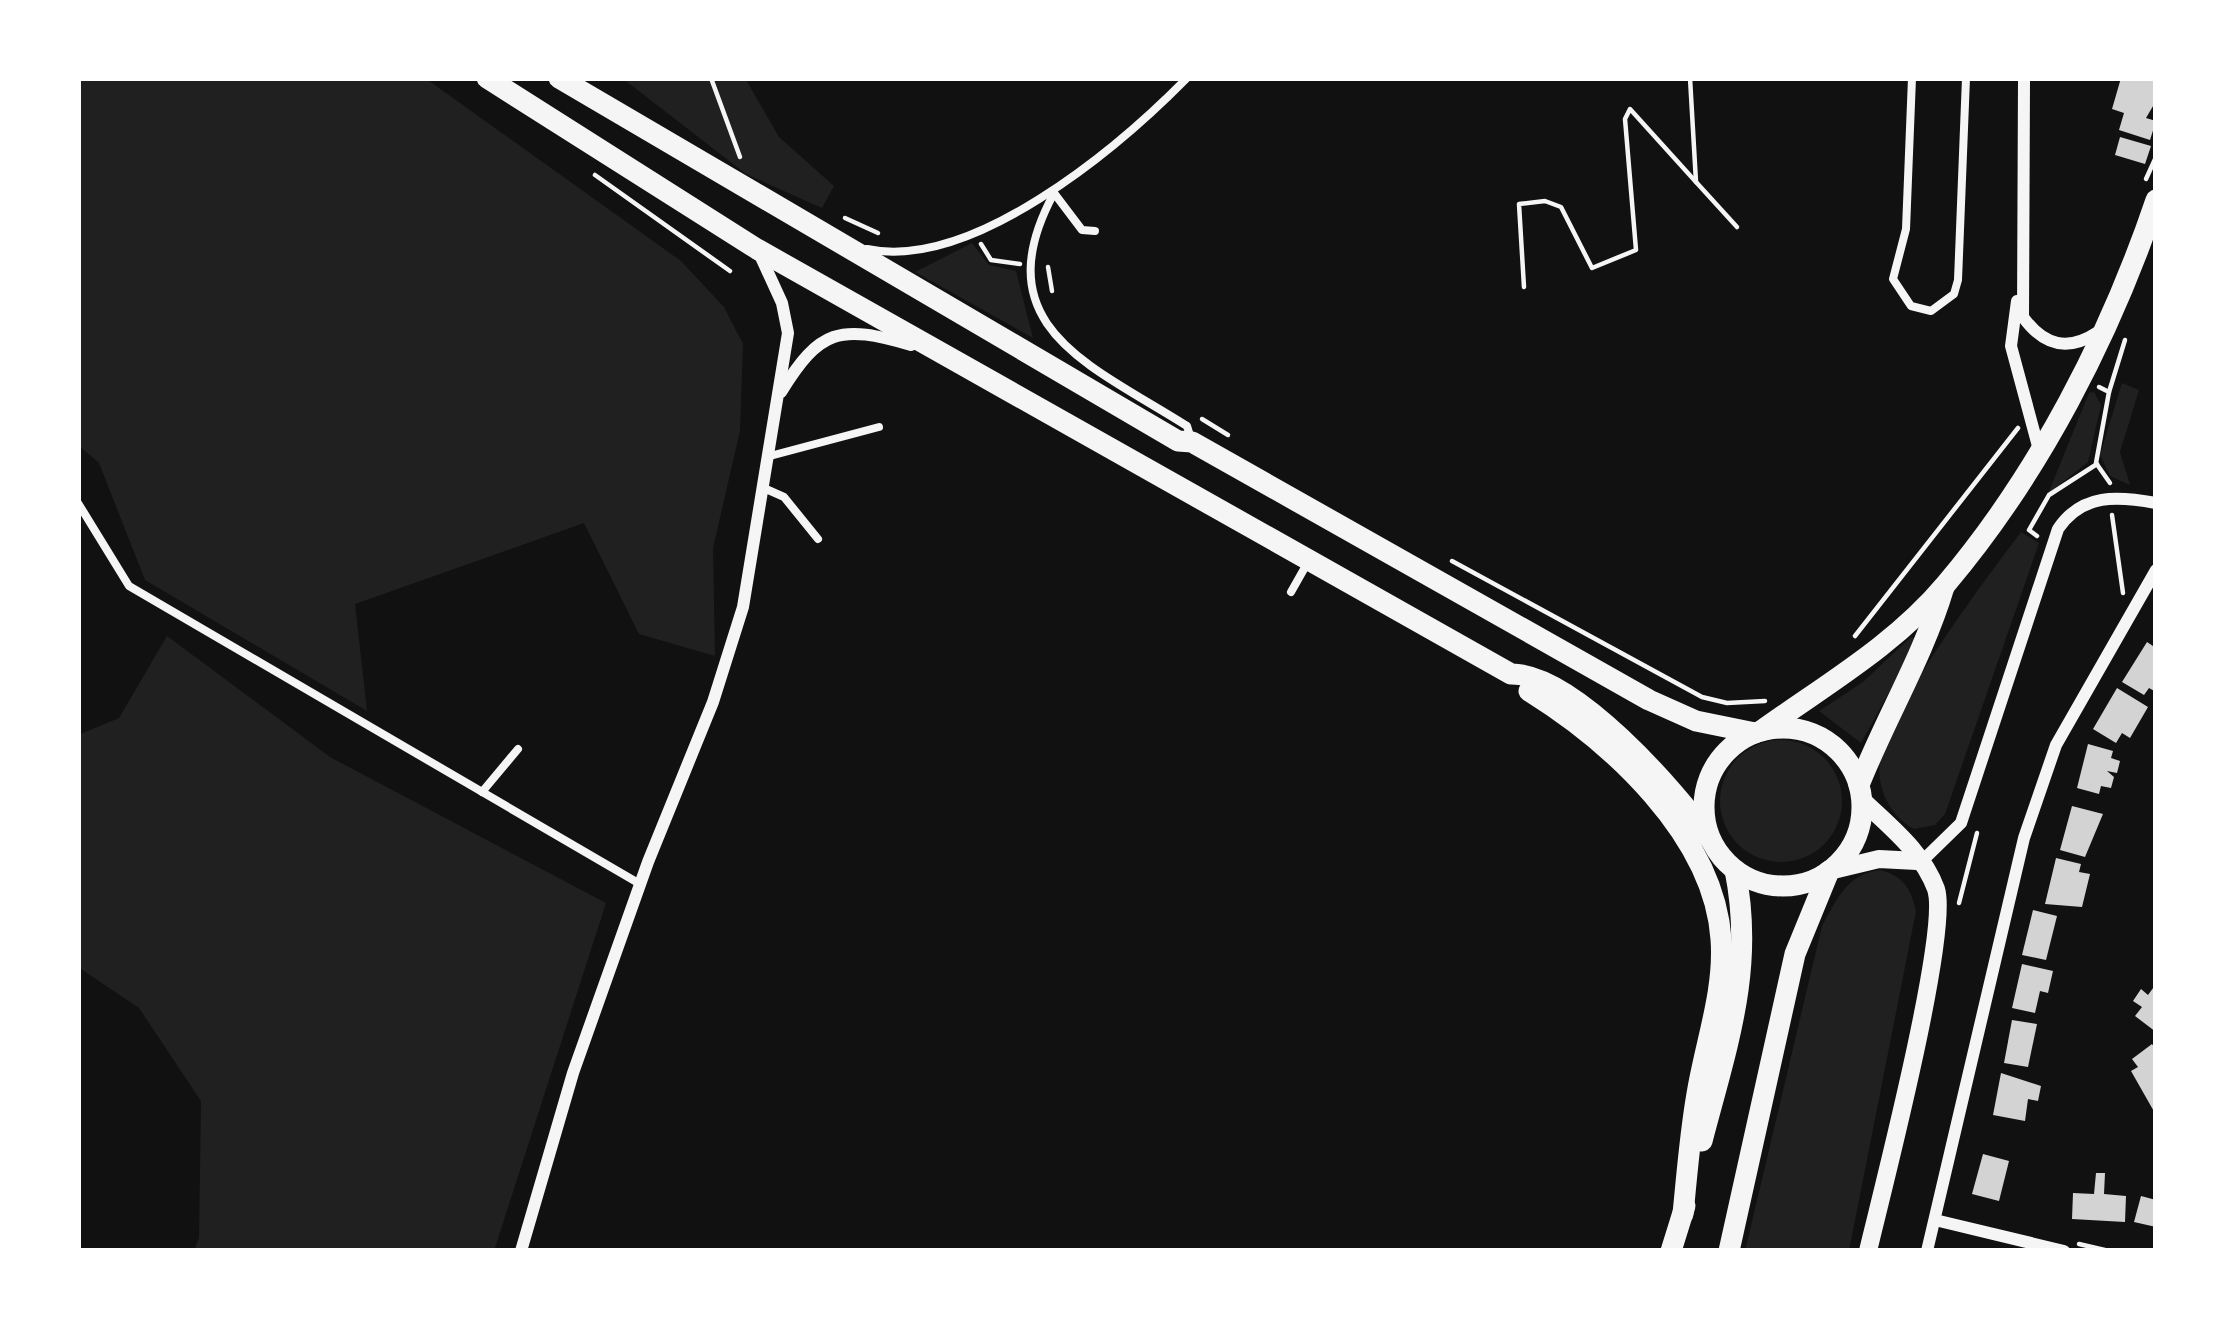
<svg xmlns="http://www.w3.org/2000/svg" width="2234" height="1329" font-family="'Source Sans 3',sans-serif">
<rect width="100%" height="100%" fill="#111"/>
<g fill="#202020">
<path d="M78,78H425L681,261L724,307L743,344L740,431L713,548L715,656L639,634L584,523L355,604L367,711L145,580L99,463L78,445Z"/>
<path d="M622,78H745L779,137L834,186L822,208L746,174Z"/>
<path d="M972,243L989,265L1016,271L1033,338L915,272Z"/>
<path d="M2122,383L2139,390L2120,452L2130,485L2110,476L2100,455Z"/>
<path d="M2094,392L2101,405L2088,462L2048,494L2089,393Z"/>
<path d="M2021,532L2039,543L1945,814L1935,825L1914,829C1889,816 1876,787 1880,759C1888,709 1987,577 2021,532Z"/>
<path d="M167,636L330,757L606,903L494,1251H194L199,1238L201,1101L139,1008L78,967V735L119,718Z"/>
<path d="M1911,637L1918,640L1861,743L1819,711L1863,682Z"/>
<circle cx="1781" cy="801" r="61"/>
<path d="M1880,870C1903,876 1911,888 1916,911L1849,1251H1745L1822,926C1837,899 1847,874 1880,870Z"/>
</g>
<g fill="#d3d3d3">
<path d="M2121,78L2156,79V101L2146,118L2156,121L2150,140L2119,130L2124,113L2112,109Z"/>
<path d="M2120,137L2151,146L2145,164L2115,155Z"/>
<path d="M2147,642L2156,648V692L2149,688L2144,695L2122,682Z"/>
<path d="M2117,688L2148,707L2130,738L2122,733L2116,743L2093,729Z"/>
<path d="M2088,744L2113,751L2111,758L2120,761L2117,773L2107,771L2114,777L2111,788L2101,786L2099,794L2077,788Z"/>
<path d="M2072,806L2103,814L2085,857L2060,850Z"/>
<path d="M2056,858L2081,864L2079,872L2090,874L2082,907L2045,904Z"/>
<path d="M2033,910L2057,916L2046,960L2022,955Z"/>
<path d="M2022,964L2053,971L2048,993L2040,991L2035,1013L2012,1008Z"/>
<path d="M2156,984V1032L2135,1016L2142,1007L2133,1001L2141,989L2148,995Z"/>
<path d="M2012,1020L2037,1024L2028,1067L2004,1063Z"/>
<path d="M2152,1044L2156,1050V1115L2131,1071L2138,1067L2132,1059Z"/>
<path d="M2001,1073L2041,1086L2038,1101L2028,1099L2025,1121L1993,1115Z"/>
<path d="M1983,1154L2009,1161L1999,1201L1972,1194Z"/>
<path d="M2096,1173H2105L2104,1194L2126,1196L2125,1222L2072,1219L2073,1193L2094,1194Z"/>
<path d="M2141,1196L2156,1200V1227L2134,1222Z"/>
</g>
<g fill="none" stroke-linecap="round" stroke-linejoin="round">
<g stroke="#f5f5f5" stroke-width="4.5">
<path d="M711,78L740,157"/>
<path d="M1690,78L1696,182L1737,227"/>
<path d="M595,175L730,271"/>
<path d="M2146,179L2156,157"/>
<path d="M845,218L878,233"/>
<path d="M981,244L991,260L1020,264"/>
<path d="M1048,267L1052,291"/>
<path d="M1524,287L1519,204L1545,201L1561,207L1592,268L1636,250L1625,119L1630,109L1696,182"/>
<path d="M2099,387L2109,392L2096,463L2110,483"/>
<path d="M2109,392L2125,340"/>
<path d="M1202,419L1228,435"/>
<path d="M2112,515L2123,593"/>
<path d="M2037,536L2029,530L2049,495L2097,464"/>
<path d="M1452,561L1702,697L1727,703L1765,701"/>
<path d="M1855,636L2018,428"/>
<path d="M1959,903L1977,833"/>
<path d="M2079,1244L2109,1251"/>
</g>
<g stroke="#f5f5f5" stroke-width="8">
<path d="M1912,78L1906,229L1893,279L1911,306L1931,311L1954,294L1958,280L1966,78"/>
<path d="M1054,193L1082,230L1095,231"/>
<path d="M1053,195C983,327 1091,365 1187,426L1191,439"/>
<path d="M867,249C972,271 1117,149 1187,78"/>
<path d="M770,456L879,427"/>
<path d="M766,489L784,497L818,539"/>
<path d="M78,503L129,586L640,884"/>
<path d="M1291,592L1308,562"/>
<path d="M482,792L518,749"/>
</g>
<g stroke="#f5f5f5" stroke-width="12">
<path d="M2024,78L2023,317C2044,346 2068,352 2098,332"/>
<path d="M2017,301L2011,346L2039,450"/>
<path d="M781,392C820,329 839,324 911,345"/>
<path d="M1920,863L1961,823L2058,529C2082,493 2118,496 2156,503"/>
<path d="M1935,1220L2064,1251"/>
<path d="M521,1251L573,1073L648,862L713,702L743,607L788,333L782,303L760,255"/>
<path d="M1927,1251L2024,838L2056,745L2156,570"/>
</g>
<g stroke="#f5f5f5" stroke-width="18">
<path d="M1861,799C1890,827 1922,851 1936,889C1950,931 1882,1192 1868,1251"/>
<path d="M1829,871L1879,859L1917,861"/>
</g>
<g stroke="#f5f5f5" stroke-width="21">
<path d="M487,78L757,249L1511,674C1573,673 1676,791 1710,839"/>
<path d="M559,78L1178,441L1192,442L1649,700L1696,721L1755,733"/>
<path d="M1529,691C1611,742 1714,835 1721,939C1725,991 1705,1044 1697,1094C1690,1134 1687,1174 1683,1214"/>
<circle cx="1783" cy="807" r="79"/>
<path d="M1761,731C1825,685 1895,645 1946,584C2039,474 2110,336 2156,200"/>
<path d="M1859,785C1886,717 1923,657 1944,587"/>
<path d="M1702,1141C1727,1045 1755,969 1735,870"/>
<path d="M1671,1251L1685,1206"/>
<path d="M1729,1251L1795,954L1829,871"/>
</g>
</g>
<rect width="2234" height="1329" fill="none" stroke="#ffffff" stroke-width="162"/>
</svg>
